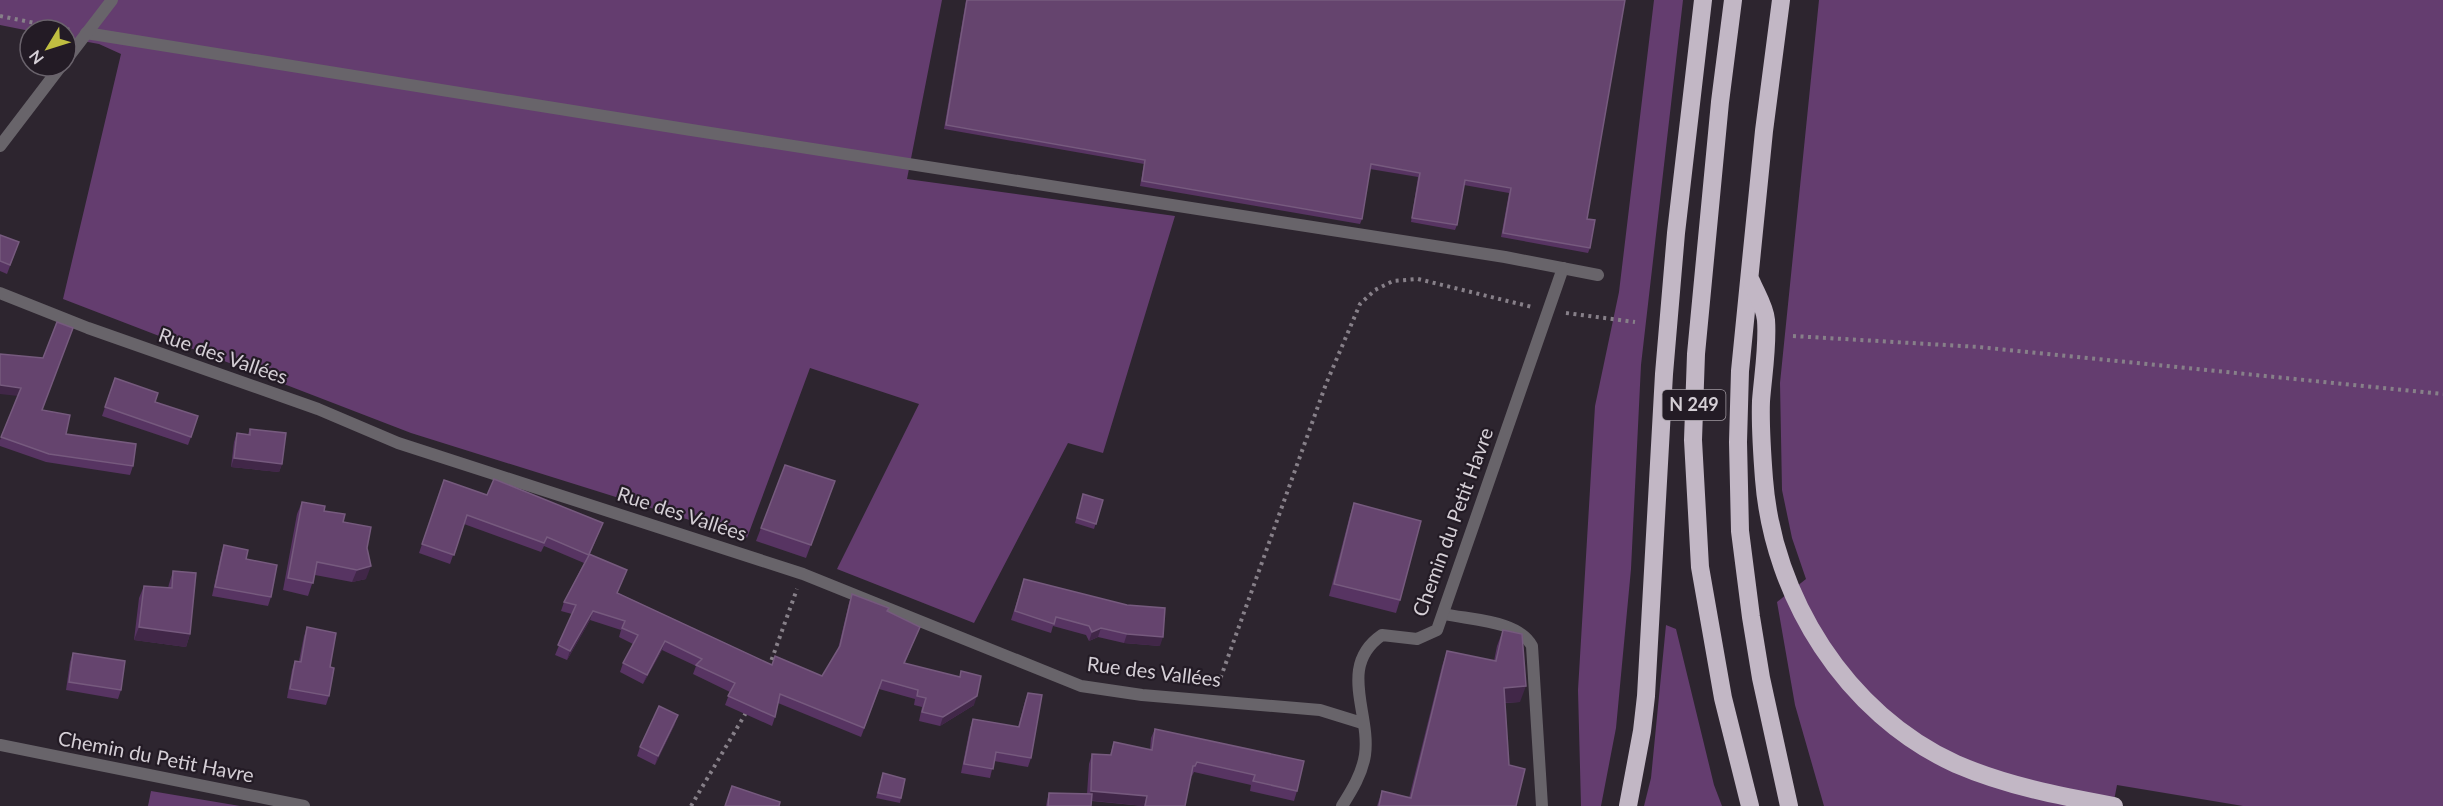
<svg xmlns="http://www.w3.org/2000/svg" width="2443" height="806" font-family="Lato,sans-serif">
<rect width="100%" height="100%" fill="#2d252f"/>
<g fill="#643d6f">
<path d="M0,0H942L907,179L1175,216L1103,453L1068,443L974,623L837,569L919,404L810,368L747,538L411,433L63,299L121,54L99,44L66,38V30L30,31L0,25Z"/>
<path d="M1654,0H1683L1641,365L1631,569L1616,728L1601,806H1581L1578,690L1595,406L1619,292Z"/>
<path d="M1819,0H2443V806H2243L2117,785L2113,806H1824L1795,705L1777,602L1806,579L1792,538L1782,490L1780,383Z"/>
<path d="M1666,625L1676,629L1714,785L1722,806H1644L1651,778Z"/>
<path d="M151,791L240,806H148Z"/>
</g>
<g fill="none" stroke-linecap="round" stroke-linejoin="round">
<g stroke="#878089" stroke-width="4" stroke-dasharray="3 4.5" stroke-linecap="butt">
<path d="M0,16L70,30"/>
<path d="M1566,313L1635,322"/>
<path d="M1793,336L1979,347L2443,394"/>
<path d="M769,667L797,589"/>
<path d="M1218,685L1326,384L1360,304L1375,290L1393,281L1418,279L1532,307"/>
<path d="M691,806L747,711"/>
</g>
<g stroke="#68646a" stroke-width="12">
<path d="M86,33L685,129L1505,257L1598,275"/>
<path d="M1444,614C1471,620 1518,620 1532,646L1542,806"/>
</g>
<g stroke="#68646a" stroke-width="12">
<path d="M66,60L112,0"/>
<path d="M0,146L61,66"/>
<path d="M0,293L88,328L318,409L398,443L803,574L1081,686L1142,695L1320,710L1362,723"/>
<path d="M0,745L304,806"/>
<path d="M1342,806C1352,790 1362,774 1365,755C1371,713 1337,666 1382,635L1417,639L1437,630L1563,268"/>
</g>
<g stroke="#c2b7c5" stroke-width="18">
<path d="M1733,0L1720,102L1696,354L1693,440L1700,567L1723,698L1750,806"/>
<path d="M1781,0L1764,131L1740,371L1738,442L1740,531L1751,617L1761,678L1789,806"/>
<path d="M1751,281C1756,293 1765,307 1766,320C1768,346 1763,375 1761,401C1760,427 1762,453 1764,479C1773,597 1846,714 1956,764C2007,786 2060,796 2114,806"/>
<path d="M1628,806L1642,731L1646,696L1664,374L1676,233L1703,0"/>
</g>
</g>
<g fill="#573462">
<path d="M966,0H1625L1587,219L1590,248L1588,253L1501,237L1509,193L1464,185L1457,225L1455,230L1411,222L1418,177L1370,169L1362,219L1360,224L1140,186L1144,164L944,129Z"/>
<path d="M0,235L19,242L7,274L0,271Z"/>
<path d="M0,354L42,410L66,434L133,466L130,475L46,462L0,446V440L18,396Z"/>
<path d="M115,378L155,402L191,437L188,445L102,416Z"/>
<path d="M250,429L282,464L279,472L231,467L234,442L237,433L248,434Z"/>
<path d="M785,465L835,481L806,558L756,541Z"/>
<path d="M444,480L487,495L603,523L590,554L618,593L772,665L822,676L838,649L849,603L852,594L887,612L916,636L905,663L974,705L940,726L919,721L922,707L914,705L915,699L879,689L861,737L778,703L775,717L772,726L725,705L730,692L693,674L696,666L662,650L643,684L620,672L623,663L633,644L619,637L621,630L590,620L567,660L555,655L572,614L561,611L564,602L584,563L544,546L541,552L464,524L450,564L419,553Z"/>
<path d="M1082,498L1103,500L1094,529L1075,523Z"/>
<path d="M302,502L324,511L343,522L367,548L366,579L352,582L315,575L308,596L283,590L297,514Z"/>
<path d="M1354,503L1400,600L1396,613L1329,596L1350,515Z"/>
<path d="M224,545L246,559L271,597L268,606L212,596L221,554Z"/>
<path d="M173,571L190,634L186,647L134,640L139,598L144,586L168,588L169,584Z"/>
<path d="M1024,579L1160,646L1124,643L1098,637L1089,641L1086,635L1053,626L1051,633L1011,620Z"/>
<path d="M307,627L330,667L329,696L326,705L287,698L292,670L295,661H299L304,636Z"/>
<path d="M1503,630L1520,702L1505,703L1509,765L1516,806H1377L1382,791L1409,798L1442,666L1447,651L1494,661L1497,646Z"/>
<path d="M73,653L121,690L118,699L66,690L70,662Z"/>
<path d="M1028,693L1031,758L1028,767L994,761L990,778L961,773L970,728L973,719L1018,727L1025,701Z"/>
<path d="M675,724L655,765L637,756L640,747Z"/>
<path d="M1155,729L1297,791L1294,801L1250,791L1251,785L1194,772L1192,776H1191L1185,806H1143L1092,801L1091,806H1046L1047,801L1049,793L1087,794L1089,764L1092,754L1110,755L1114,742L1150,750L1151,738Z"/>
<path d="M883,773L901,798L900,803L876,798Z"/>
</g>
<g fill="#412748">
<path d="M0,385L21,388L18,396L0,394Z"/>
<path d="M234,458L282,464L279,472L231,467Z"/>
<path d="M371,566L366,579L352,582L357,570Z"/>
<path d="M593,611L590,620L567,660L570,651Z"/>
<path d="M139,627L190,634L186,647L134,640Z"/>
<path d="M1101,628L1098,637L1089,641L1092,632Z"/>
<path d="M1127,634L1163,637L1160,646L1124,643Z"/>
<path d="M665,641L662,650L643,684L647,675Z"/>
<path d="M1526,686L1520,702L1498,703L1504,688Z"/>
<path d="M977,696L974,705L940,726L943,717Z"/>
<path d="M678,715L675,724L655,765L658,756Z"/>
<path d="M1091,791L1147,796L1144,806L1087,800Z"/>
</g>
<g fill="#65446e" stroke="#765a7e" stroke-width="1.5">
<path d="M967,0H1625L1587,219L1595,220L1590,248L1503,233L1511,188L1465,180L1457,225L1412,218L1420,173L1371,164L1362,219L1142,181L1145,160L946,125Z"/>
<path d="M0,235L19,242L10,265L0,261Z"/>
<path d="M57,322L73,328L42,410L70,415L66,434L136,444L133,466L49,454L1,437L21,388L0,385V354L43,358Z"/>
<path d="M115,378L158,393L155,402L198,416L191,437L105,407Z"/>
<path d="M250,429L286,433L282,464L234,458L237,433L250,435Z"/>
<path d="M785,465L835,481L811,545L761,528Z"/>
<path d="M494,479L603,523L589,554L627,570L617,593L772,665L775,656L822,676L840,646L852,594L889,608L887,611L920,627L904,663L960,677L961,671L981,676L977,696L943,717L922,712L926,698L917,696L918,690L882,680L864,728L780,694L775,717L728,696L735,683L696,665L702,659L665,641L647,675L623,663L638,635L622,628L625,621L593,611L570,651L558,645L576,605L564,602L589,555L547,537L544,543L467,515L454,555L422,544L444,480L487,495Z"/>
<path d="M1083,494L1103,500L1096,524L1077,518Z"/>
<path d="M302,502L325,506L324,511L345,514L343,522L371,527L367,548L371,566L357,570L317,562L313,583L288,578Z"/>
<path d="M1354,503L1421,521L1400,600L1334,584Z"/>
<path d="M224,545L248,550L246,559L277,565L271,597L215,587Z"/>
<path d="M173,571L196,573L190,634L139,627L144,586L172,588Z"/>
<path d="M1024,579L1127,605L1165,608L1163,637L1127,634L1101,628L1092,632L1089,626L1056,617L1054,624L1015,611Z"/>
<path d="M307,627L336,633L330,667L334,668L329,696L290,689L295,661L301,662Z"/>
<path d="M1503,630L1522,634L1526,686L1504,688L1509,765L1525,769L1516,806H1379L1382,791L1411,798L1447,651L1496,661Z"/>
<path d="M73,653L125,661L121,690L69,682Z"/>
<path d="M1028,693L1042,695L1031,758L996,752L993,769L964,764L973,719L1019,727Z"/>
<path d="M659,706L678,715L658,756L640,747Z"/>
<path d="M1155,729L1304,761L1297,791L1253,781L1255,775L1197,762L1195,766H1193L1185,806H1145L1147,796L1091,791L1092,754L1111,755L1114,742L1152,750Z"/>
<path d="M883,773L905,779L901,798L878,793Z"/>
<path d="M732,786L780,802L779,806H725Z"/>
<path d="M1049,793L1092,794L1091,806H1048Z"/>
</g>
<g text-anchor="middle" stroke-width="4.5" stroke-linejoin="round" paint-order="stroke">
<rect fill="#231b25" stroke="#a099a1" stroke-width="1.5" x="1662.5" y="390" width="63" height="30" rx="4.5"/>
<g font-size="18" font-weight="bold" fill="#d5cfd6">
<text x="1694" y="411">N 249</text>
</g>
<g font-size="20" fill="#d5cfd6" stroke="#231b25">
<text transform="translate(223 356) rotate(19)" y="7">Rue des Vallées</text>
<text transform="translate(682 514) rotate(18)" y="7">Rue des Vallées</text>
<text transform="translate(1453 522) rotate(-70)" y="7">Chemin du Petit Havre</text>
<text transform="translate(1154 672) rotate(7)" y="7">Rue des Vallées</text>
<text transform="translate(156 757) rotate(11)" y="7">Chemin du Petit Havre</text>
</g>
</g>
<g transform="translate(48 48) rotate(232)"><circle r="28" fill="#231b25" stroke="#6a636c" stroke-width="1.5"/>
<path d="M0-4.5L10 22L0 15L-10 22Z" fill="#c0be41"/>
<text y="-9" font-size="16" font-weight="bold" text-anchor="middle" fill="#d5cfd6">N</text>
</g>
</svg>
